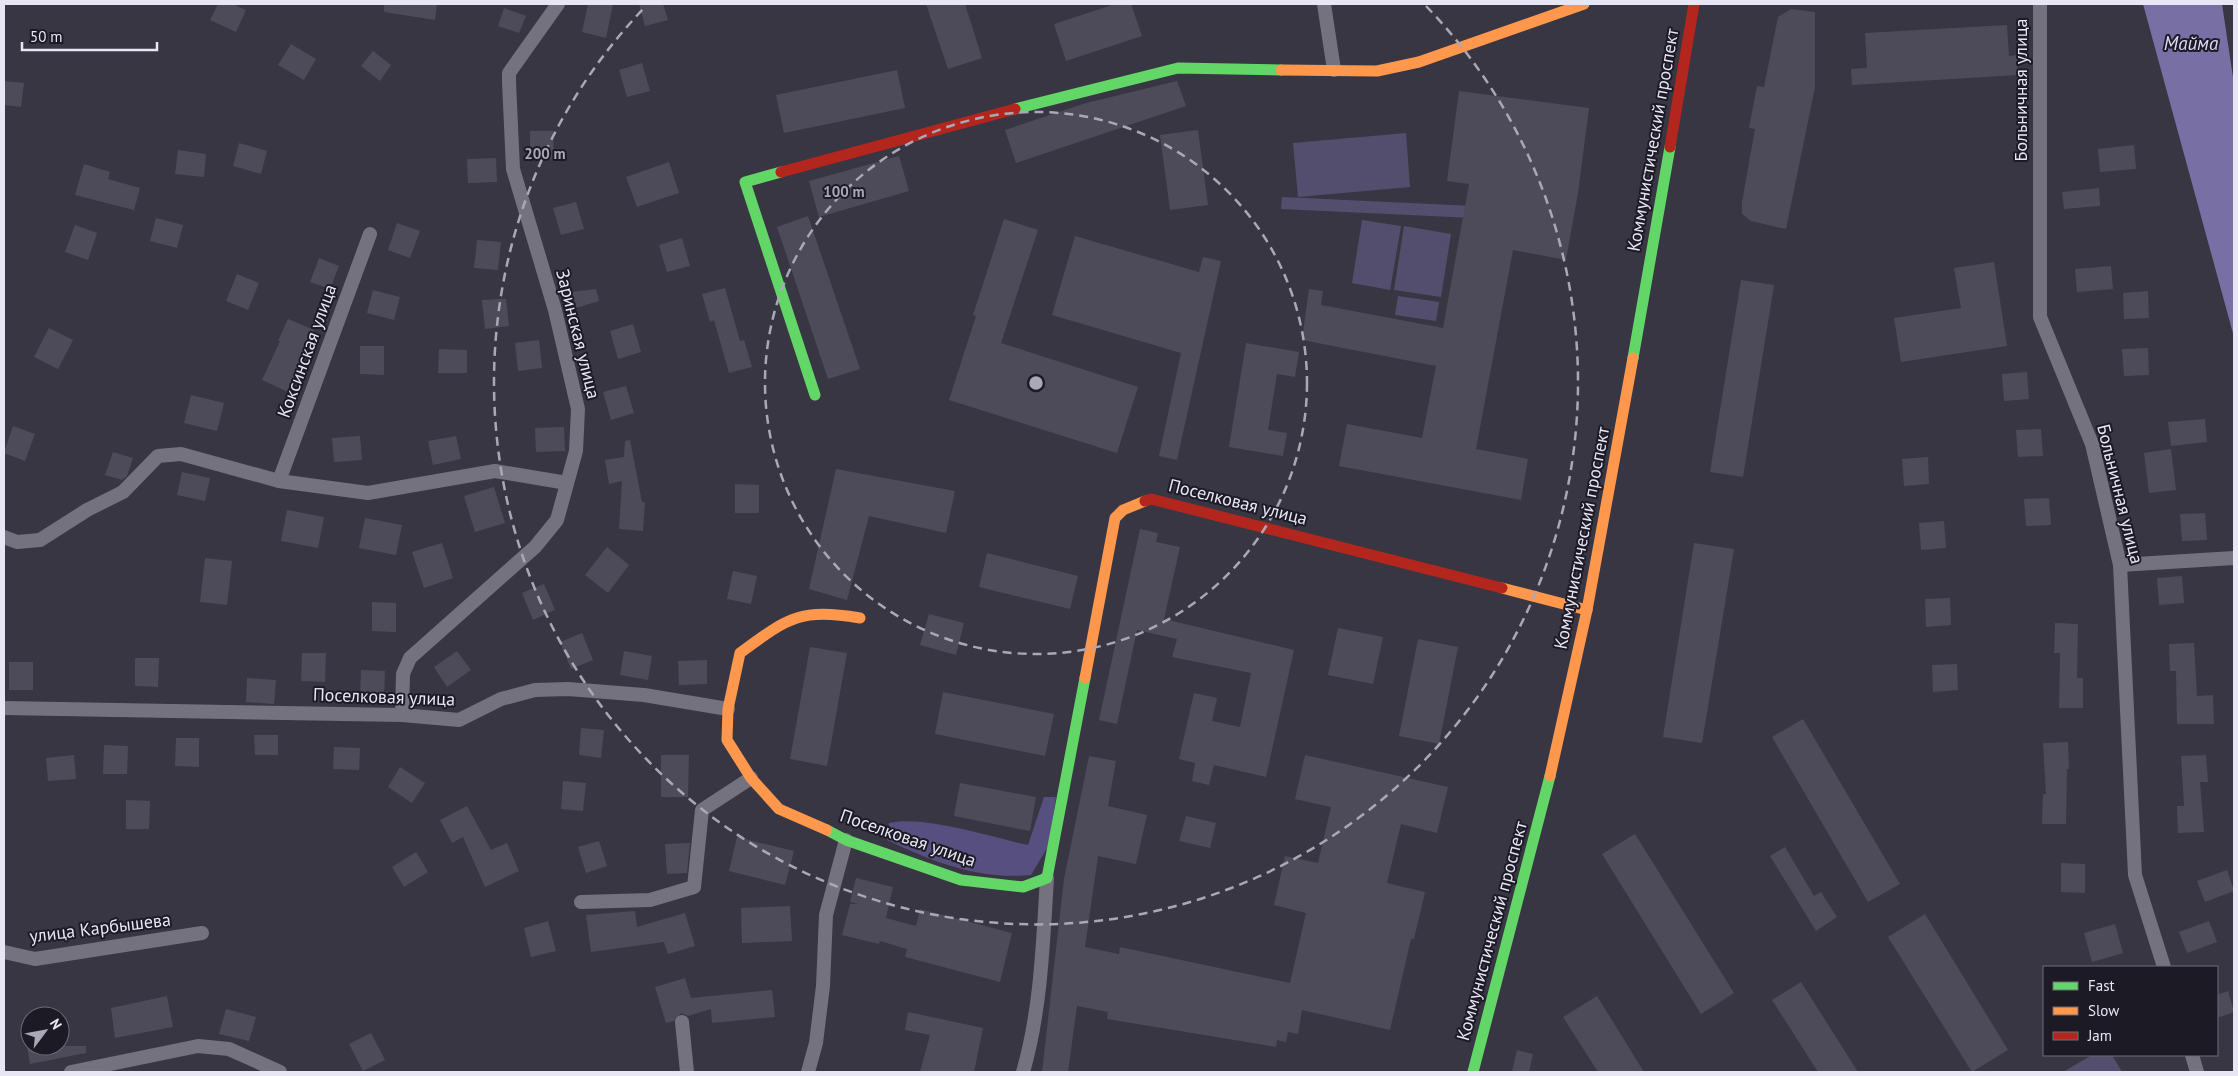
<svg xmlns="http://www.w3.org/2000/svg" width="2238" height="1076" font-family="'PT Sans',sans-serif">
<rect width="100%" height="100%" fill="#383643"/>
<g fill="#534e6e">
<path d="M1406,133L1410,187L1298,197L1293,143Z"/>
<path d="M1282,197L1495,207L1494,219L1281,209Z"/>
<path d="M1362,220L1401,226L1390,290L1352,283Z"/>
<path d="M1404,226L1451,234L1441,297L1394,290Z"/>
<path d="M1398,296L1439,302L1436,321L1395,315Z"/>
<path d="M2092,1055H2112L2122,1072H2063Z"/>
</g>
<path fill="#574f7f" d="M1044,797H1056L1049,845L1031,875C979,880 933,862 887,840L889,823C923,815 991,837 1028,845Z"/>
<path fill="#7870a4" d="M2143,4H2222L2234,84V337Z"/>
<g fill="#4d4b5a">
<path d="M218,4H232L246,10L236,32L210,20Z"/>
<path d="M384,4H437L435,20L384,12Z"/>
<path d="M588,4H613L606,38L582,32Z"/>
<path d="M639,4H663L668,20L645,26Z"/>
<path d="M926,4H965L982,58L948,69Z"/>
<path d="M1115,4H1131L1142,36L1066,61L1054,24Z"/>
<path d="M504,8L526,16L519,33L498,26Z"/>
<path d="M1791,9L1815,12V87L1786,229L1751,221L1742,214V202L1755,129L1749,128L1757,86L1764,87L1778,17Z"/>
<path d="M2007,25L2009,56L2017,55L2018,75L1852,85L1851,69L1867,68L1865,33Z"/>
<path d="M291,44L316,59L304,80L278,65Z"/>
<path d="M373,51L391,65L380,81L361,66Z"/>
<path d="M642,63L650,91L627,97L619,70Z"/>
<path d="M897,70L905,108L784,133L776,95Z"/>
<path d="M4,81L24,83L21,107L4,105Z"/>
<path d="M1177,81L1186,106L1016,163L1005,130L1086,103Z"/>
<path d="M1459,91L1589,108L1578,193L1566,260L1513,250L1476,449L1528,459L1521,500L1339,466L1347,424L1422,438L1436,366L1302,340L1309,289L1323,291L1321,305L1443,328L1469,184L1447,181Z"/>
<path d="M1198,130L1208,205L1170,210L1160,135Z"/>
<path d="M530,131H553L554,159L530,160Z"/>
<path d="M239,143L267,151L261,174L233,166Z"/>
<path d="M2134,145L2136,169L2100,172L2098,149Z"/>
<path d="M178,150L206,154L204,177L175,174Z"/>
<path d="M899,156L909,191L819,217L809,181Z"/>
<path d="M496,158L497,182L468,183L467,159Z"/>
<path d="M669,162L679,193L637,207L626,177Z"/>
<path d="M84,164L110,172L108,179L140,188L134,210L75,195Z"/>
<path d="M2099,188L2100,206L2064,209L2062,192Z"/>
<path d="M576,202L584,229L561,235L553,208Z"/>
<path d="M808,216L860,369L828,379L777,227Z"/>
<path d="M156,218L183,225L177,248L150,241Z"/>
<path d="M1004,219L1038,230L1001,343L1138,387L1117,453L949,400L976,316L973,315Z"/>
<path d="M397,223L420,231L410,258L388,250Z"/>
<path d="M75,225L97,233L88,260L65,252Z"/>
<path d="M1075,236L1199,272L1203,257L1221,261L1177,460L1159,456L1181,353L1052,315Z"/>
<path d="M682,238L690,266L667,272L659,245Z"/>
<path d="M477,240L501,242L498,270L474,268Z"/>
<path d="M319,258L339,266L330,289L310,282Z"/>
<path d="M1994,262L2007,346L1901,362L1894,318L1961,308L1954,268Z"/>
<path d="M2111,266L2113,289L2077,292L2075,269Z"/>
<path d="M237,274L259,283L248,310L226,301Z"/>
<path d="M1741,280L1774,285L1743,477L1710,472Z"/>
<path d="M725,288L740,341L744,340L752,367L729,373L714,320L710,322L702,294Z"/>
<path d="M596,289L599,301L576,308L571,292Z"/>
<path d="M373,290L400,297L394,320L367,313Z"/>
<path d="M2148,291L2149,318L2124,319L2123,293Z"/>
<path d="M499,299H506L509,326L485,329L482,300Z"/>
<path d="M288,319L314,330L288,392L262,380L280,341H278Z"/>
<path d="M633,324L641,352L618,359L610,331Z"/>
<path d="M49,328L73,340L58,369L34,357Z"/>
<path d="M539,340L542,368L518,371L515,343Z"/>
<path d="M1246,343L1299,352L1295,377L1277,374L1268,430L1287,433L1283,456L1229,447Z"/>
<path d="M360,346H384V375L360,374Z"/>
<path d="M2148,348L2149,375L2124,376L2122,349Z"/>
<path d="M439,349L467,350V373H438Z"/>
<path d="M2027,372L2029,399L2004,401L2002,374Z"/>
<path d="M626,386L634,413L611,420L603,392Z"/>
<path d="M191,395L224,403L217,431L184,423Z"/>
<path d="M2205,419L2207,442L2171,446L2168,422Z"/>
<path d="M13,426L35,434L25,461L4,453Z"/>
<path d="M564,427L565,451L536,452L535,428Z"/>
<path d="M2041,429L2043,456L2018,457L2016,430Z"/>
<path d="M360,436L362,460L334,462L332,438Z"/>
<path d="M456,436L461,459L433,465L428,441Z"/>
<path d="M630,440L642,502H645L643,531L619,529L622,481L609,484L605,460L624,457L625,441Z"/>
<path d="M2171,449L2176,490L2149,493L2144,453Z"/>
<path d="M113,452L133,458L127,476L122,480L105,475Z"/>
<path d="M1928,457L1929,484L1904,486L1902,459Z"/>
<path d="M836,469L955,491L946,533L869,516L847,600L809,589Z"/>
<path d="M182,472L210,478L205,501L177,495Z"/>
<path d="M735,484L759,485V513H735Z"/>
<path d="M494,487L505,523L475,532L464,496Z"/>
<path d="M2049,498L2051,525L2026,526L2024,499Z"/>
<path d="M287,510L324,517L318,548L281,541Z"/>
<path d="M2205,513L2207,540L2182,541L2180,514Z"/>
<path d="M365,518L402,525L396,555L359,548Z"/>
<path d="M1944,521L1946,548L1921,550L1919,523Z"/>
<path d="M1140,529L1158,533L1156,542L1180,547L1164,619L1294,650L1266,777L1214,765L1209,785L1192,781L1195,763L1179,759L1194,693L1217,698L1212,721L1240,727L1251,673L1172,657L1177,639L1137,630L1117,724L1099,720Z"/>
<path d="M442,543L453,578L424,588L412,552Z"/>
<path d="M1694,543L1734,549L1702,743L1663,737Z"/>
<path d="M607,547L629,565L608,593L585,575Z"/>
<path d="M987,553L1078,576L1070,609L979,587Z"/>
<path d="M205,558L232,561L227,605L200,602Z"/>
<path d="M733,571L757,576L751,604L727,599Z"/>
<path d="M2182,576L2184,603L2159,605L2157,578Z"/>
<path d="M544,584L555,610L533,620L522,593Z"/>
<path d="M1950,598L1951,625L1926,627L1925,599Z"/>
<path d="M372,602L396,603V632L372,631Z"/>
<path d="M929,614L964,623L956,655L920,645Z"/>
<path d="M2055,623L2078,624L2077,678H2083V708H2059L2060,653H2054Z"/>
<path d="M1338,628L1383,637L1373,684L1328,675Z"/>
<path d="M582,633L593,660L571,669L560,642Z"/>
<path d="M1418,639L1458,647L1439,744L1399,736Z"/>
<path d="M2194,643L2197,696L2213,695L2214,724H2177L2176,671H2170L2169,644Z"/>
<path d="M810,647L847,653L827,766L790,759Z"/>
<path d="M457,651L471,670L447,687L434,667Z"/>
<path d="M624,651L652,656L648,680L620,675Z"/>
<path d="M302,653H326L325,682L301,681Z"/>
<path d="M135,658H159L158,687L135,686Z"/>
<path d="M707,660V684L679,685L678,661Z"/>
<rect x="9" y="662" width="24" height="28"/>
<path d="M1957,664L1958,690L1933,692L1932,665Z"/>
<path d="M361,670L385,671L384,699H360Z"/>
<path d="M247,678L276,680L274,704L246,702Z"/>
<path d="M943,692L1054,714L1045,756L935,734Z"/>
<path d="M1803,719L1900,884L1868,902L1772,737Z"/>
<path d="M581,728L604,730L601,758L579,755Z"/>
<path d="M254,735H278V755H255Z"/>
<path d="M176,738H199V767L175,766Z"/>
<path d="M2068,742L2069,769H2067L2066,824H2042L2043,794H2046L2043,743Z"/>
<path d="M104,745L128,746L127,774H103Z"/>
<path d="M334,747L360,748L359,770L333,769Z"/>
<path d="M74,755L76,779L48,781L46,758Z"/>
<path d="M661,755H689L688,797H661Z"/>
<path d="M1305,755L1448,787L1437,833L1401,824L1387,883L1425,892L1414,939H1411L1390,1030L1302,1010L1298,1034L1288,1032L1286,1042L1277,1040L1276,1047L1107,1019L1108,1012L1077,1006L1068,1072H1042L1064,879L1089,756L1116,761L1108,806L1147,815L1136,864L1098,856L1085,947L1119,954L1120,947L1290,983L1306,913L1274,905L1285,856L1318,863L1331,807L1295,799Z"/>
<path d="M2206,755L2208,782H2200L2204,832L2178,833L2177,806H2184L2181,756Z"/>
<path d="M400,767L425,783L412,803L388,787Z"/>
<path d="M563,781L586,783L583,811L561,809Z"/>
<path d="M960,783L1036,797L1030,831L954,816Z"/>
<path d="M126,800L150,801L149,829H126Z"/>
<path d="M467,806L491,850L507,843L519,871L485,887L463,837L452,843L440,820Z"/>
<path d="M1186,816L1216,823L1210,848L1179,841Z"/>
<path d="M1635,834L1734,993L1701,1014L1602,854Z"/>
<path d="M737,837L794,851L785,885L729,871Z"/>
<path d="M599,841L607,866L586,873L578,847Z"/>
<path d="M690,843L687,873L667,874L665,844Z"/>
<path d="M1785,847L1814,896L1821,892L1837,917L1816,931L1770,856Z"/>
<path d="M416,852L428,872L404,887L392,867Z"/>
<path d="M2061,863L2085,864V893L2061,892Z"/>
<path d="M2227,870L2234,891L2205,902L2197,881Z"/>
<path d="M856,878L893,887L886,918L916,926L920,909L1012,933L1000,982L905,957L907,949L880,941L879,944L842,935L850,904H858L850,902Z"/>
<path d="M790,906L792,941L742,943L741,908Z"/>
<path d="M635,911L637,927L685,913L695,946L668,954L664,942L591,952L586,915Z"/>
<path d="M1925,914L2008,1050L1972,1072L1888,937Z"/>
<path d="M548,921L556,951L531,957L524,928Z"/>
<path d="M2209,921L2217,942L2187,953L2179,932Z"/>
<path d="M2115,924L2123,953L2092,962L2084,933Z"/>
<path d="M685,978L691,998L772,990L775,1017L712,1023L711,1009L688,1016L681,1013L674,1021L666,1023L655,987Z"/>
<path d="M1801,982L1858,1072H1818L1772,1000Z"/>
<path d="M2228,991L2234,1012L2217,1018V995Z"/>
<path d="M167,996L173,1027L115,1038L111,1008Z"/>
<path d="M1597,996L1644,1072H1598L1563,1017Z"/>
<path d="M226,1009L256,1017L249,1041L219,1034Z"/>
<path d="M908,1012L983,1028L974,1072H920L930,1035L905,1030Z"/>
<path d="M371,1033L385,1060L363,1071L349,1044Z"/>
<path d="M27,1046H86V1053L30,1064Z"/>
<path d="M1517,1050L1533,1054L1529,1072H1512Z"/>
</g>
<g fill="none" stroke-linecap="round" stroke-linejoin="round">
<g stroke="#74727e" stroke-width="14">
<path d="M1324,4L1334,70"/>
<path d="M2040,4V317L2092,444L2120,565L2135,875L2164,967"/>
<path d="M279,481L370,234"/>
<path d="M4,537L17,542L40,540L87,510L123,492L158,456L181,454L279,481L368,493L495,471L567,483"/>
<path d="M2120,565L2234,558"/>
<path d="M4,708L402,715L459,720L501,699L535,690L568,689L644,695L728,709"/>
<path d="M402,715L403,674L410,658L535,547L557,520L576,451L578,409L555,310L513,169L509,82V73L558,4"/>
<path d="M581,902L650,900L694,887L702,810L751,778"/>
<path d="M4,952L35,959L202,933"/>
<path d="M682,1022L687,1072"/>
<path d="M2192,1055L2197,1072"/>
<path d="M71,1072L198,1046L229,1049L280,1072"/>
<path d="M808,1072L816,1043L823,986L826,915L846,840"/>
<path d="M1023,1072C1041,1010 1043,942 1047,878"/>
</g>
<g stroke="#63d668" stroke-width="11">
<path d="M1015,109L1178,68L1281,70"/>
<path d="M781,172L745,182L815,395"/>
<path d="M1633,358L1670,147"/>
<path d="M827,830L846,840L961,880L1023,887L1047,878L1085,678"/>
<path d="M1473,1072L1550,776"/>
</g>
<g stroke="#ff974d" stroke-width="11">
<path d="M1281,70L1377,71L1419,62L1584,4"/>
<path d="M1502,588L1587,610"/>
<path d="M1085,678L1115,518L1123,510L1145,501"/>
<path d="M1550,776L1587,610L1633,358"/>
<path d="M827,830L779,809L751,778L727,740L728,709L740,653C788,618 799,608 860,618"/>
</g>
<g stroke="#b3261e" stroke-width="11">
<path d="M1670,147L1694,4"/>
<path d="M781,172L1015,109"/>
<path d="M1145,501L1151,499L1502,588"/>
</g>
</g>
<g fill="none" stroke="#aaa8b7" stroke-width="2.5" stroke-dasharray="9 6">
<circle cx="1036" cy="383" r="271"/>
<path d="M1426 6A542 542 0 1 1 646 6"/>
</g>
<g text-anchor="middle" stroke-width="4" stroke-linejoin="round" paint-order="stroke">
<g font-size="18" fill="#e8e6f5" stroke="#1c1b25">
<text transform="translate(2021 90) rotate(-90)" y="6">Больничная улица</text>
<text transform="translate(1653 140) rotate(-80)" y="6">Коммунистический проспект</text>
<text transform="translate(578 334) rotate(76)" y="6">Заринская улица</text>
<text transform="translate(307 351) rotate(-70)" y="6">Коксинская улица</text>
<text transform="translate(2120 494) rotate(76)" y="6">Больничная улица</text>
<text transform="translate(1238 502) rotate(14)" y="6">Поселковая улица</text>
<text transform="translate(1582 538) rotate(-79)" y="6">Коммунистический проспект</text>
<text transform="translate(384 697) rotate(2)" y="6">Поселковая улица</text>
<text transform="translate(908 838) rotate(19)" y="6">Поселковая улица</text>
<text transform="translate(100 928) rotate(-7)" y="6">улица Карбышева</text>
<text transform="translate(1492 931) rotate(-75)" y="6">Коммунистический проспект</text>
</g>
<g font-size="19" font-style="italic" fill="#dfdbfc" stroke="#1c1b25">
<text x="2191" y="50">Майма</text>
</g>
</g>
<circle cx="1036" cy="383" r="8" fill="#aaa8b7" stroke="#1c1b25" stroke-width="2.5"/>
<g font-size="15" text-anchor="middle" font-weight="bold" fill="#aaa8b7" stroke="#1c1b25" stroke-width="4" stroke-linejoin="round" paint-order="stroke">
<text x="545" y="159">200 m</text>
<text x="844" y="197">100 m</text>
</g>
<rect width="2238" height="1076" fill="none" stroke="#e8e6f5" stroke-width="10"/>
<rect x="2043" y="966" width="175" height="90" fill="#1c1b25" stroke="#6e6c78"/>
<rect x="2053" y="982" width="25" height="8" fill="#63d668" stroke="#6e6c78"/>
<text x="2088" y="991" font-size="15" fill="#e8e6f5">Fast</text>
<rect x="2053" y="1007" width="25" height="8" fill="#ff974d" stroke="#6e6c78"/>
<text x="2088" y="1016" font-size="15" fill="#e8e6f5">Slow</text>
<rect x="2053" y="1032" width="25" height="8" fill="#b3261e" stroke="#6e6c78"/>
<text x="2088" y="1041" font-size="15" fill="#e8e6f5">Jam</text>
<g transform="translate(45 1031) rotate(58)"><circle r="24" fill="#1c1b25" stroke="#6e6c78"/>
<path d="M0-4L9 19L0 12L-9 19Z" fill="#aaa8b7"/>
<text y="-8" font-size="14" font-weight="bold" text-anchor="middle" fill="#e8e6f5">N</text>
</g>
<path d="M22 42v8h135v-8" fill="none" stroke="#e8e6f5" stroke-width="2.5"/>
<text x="30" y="42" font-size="15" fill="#e8e6f5" stroke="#1c1b25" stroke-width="4" paint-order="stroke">50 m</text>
</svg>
